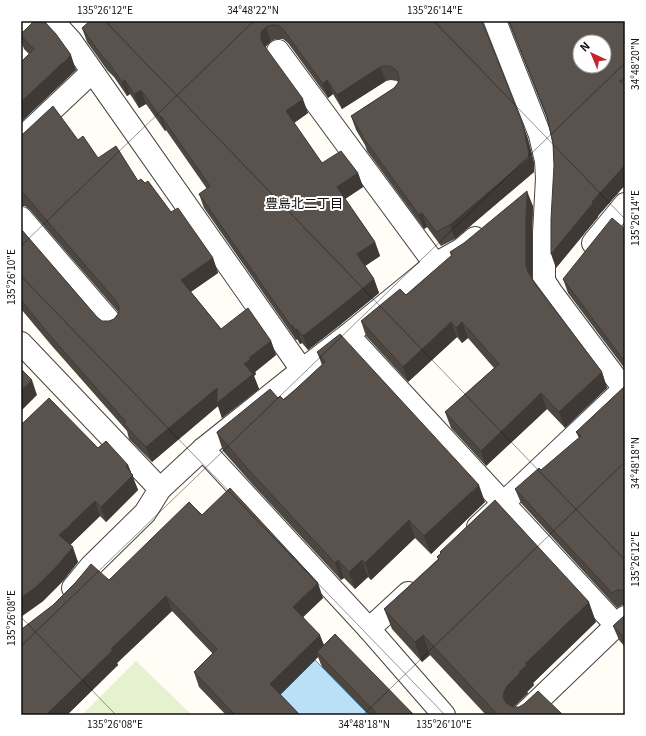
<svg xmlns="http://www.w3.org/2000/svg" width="646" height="736" font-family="Georgia,'Noto Sans JP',serif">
<rect width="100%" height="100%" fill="#fffdf5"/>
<path fill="#e6f2cf" d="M136,661L192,715H82Z"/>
<path fill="#b9e0f7" stroke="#3f96cf" d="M315,660L369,715H291L276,699Z"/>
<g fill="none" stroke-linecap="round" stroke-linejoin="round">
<g stroke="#444" stroke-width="24">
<g id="minor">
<path d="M53,21L71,41L302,370"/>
<path d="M278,51L435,264"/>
<path d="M21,139L92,72"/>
<path d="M21,218L112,324"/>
<path d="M593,243L625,204"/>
<path d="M348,335L616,625"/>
<path d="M21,343L160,489"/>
<path d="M203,449L369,629L444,715"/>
<path d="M478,527L624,389L552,293L544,281V233L547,178L546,161L540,135L495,21"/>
<path d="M73,588L91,566L145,513L160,489L203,449L302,370L348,335L435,264L462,249L475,238"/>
<path d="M369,629L408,593"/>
<path d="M523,715L625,617"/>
</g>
</g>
<use href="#minor" stroke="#fff" stroke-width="22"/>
</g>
<g fill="#4d4742">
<path d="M90,21L483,24L528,139L534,163V172L455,239L441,246L427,227L424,229L367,151L365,145L356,130L351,116L394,88L398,83V82L397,81L391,80L386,81L342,109L333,94L328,98L288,43L283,39H276L271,41L266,46V49L308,113L294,123L322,163L358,173L363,187L345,199L375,242L380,256L365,266L374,279L379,293L340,325L308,350L302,343L300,344L297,339L296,340L204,208L199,194L207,189L166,130L165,131L146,104L139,108L130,94L127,96L114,77L107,70L87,42L82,28Z"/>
<path d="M508,21H625V185L598,216V217L556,268L554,165L553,144L547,119Z"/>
<path d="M21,33L76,70L21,122V62L29,54L24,49L21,40Z"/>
<path d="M21,135L78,140L98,158L138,181L145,183L171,212L213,258L218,273L191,292L221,329L271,341L276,355L255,372L256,374L254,376L259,389L222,418L218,406L152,462L129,439L127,431L52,346L21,309V229L97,317L102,321H109L114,319L118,314V312L30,210L25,206H21Z"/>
<path d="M533,206L532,233V278L602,372L607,388L565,428L547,409L486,466L451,428L445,412L494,368L468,338L462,343L457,337L408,382L366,336L361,321L406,295L451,256L450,252Z"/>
<path d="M625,229V369L568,293L563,279Z"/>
<path d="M317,352L485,502L431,554L415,538L371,580L368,577L355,589L344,578L341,580L253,485L223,451L217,433L278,398L284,400L322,365Z"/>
<path d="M625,386V605H622L617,608L521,503L515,489L541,470L579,438L576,432Z"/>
<path d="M98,448L128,465L138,490L106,522L100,516L70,545L78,562L63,581L42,602Z"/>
<path d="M202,515L323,598L303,617L324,645L414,715H369L322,667L318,657L280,694L300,715H226L199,687L194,672L213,654L172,611L117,663L118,665L67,715H21L109,580Z"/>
<path d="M437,557L596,622L533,683L534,685L527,692L528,693L514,707L563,715H486L430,655L422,662L392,629L384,609L438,559Z"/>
<path d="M625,615V647L619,640L613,626Z"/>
</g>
<g fill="#3f3936">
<path d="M266,27L271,41L266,46V53L261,39V32Z"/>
<path d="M71,55L76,70L21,122V102Z"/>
<path d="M380,67L386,81L342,109L337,95Z"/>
<path d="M125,80L130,94L127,96L122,82Z"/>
<path d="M327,80L333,94L328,98L323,84Z"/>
<path d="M141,90L146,104L139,108L134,94Z"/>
<path d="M303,99L308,113L291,125L286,111Z"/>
<path d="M161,116L166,130L165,131L160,117Z"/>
<path d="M523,125L528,139L534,163V172L455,239L450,225Z"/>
<path d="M625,165V185L598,216V217L556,268L551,254L592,202Z"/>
<path d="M358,173L363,187L342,201L337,187Z"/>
<path d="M527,191L533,206L532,233V281L526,266V218Z"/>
<path d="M422,213L427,227L424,229L419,215Z"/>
<path d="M375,242L380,256L362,268L357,254Z"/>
<path d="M213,258L218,273L187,294L181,280Z"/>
<path d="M374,279L379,293L340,325L308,350L303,336Z"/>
<path d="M451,322L457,337L408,382L403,367Z"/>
<path d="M462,322L468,338L462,343L456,328Z"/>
<path d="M292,325L297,339L296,340L291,326Z"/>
<path d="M297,329L302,343L300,344L295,330Z"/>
<path d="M271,341L276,355L255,372L256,374L254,376L259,389L222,418L218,406L152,462L146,447L244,364L249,358Z"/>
<path d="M602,372L607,388L565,428L559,412Z"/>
<path d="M32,380L37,395L21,411V390Z"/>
<path d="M541,393L547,409L486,466L481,451Z"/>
<path d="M128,465L138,490L106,522L101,507L126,467Z"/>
<path d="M479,485L485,502L431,554L424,536Z"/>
<path d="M95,501L100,516L65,550L59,535Z"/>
<path d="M409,520L415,538L371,580L365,563Z"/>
<path d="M73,547L78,562L63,581L42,602L21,617V598Z"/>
<path d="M338,560L344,578L341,580L335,563Z"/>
<path d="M362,560L368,577L355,589L349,572Z"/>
<path d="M318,583L323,598L298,622L293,607Z"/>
<path d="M166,596L172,611L117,663L118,665L67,715H46L111,649Z"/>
<path d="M589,602L596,622L533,683L534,685L527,692L528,693L514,706L511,712L503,697L504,692L507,686L519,672L525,664Z"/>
<path d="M320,635L326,650L317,652L318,657L276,699L270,684Z"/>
<path d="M423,635L430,655L422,662L415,642Z"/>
</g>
<g fill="#5a524d" stroke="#3f3936" fill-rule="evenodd">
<path d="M34,21H44L56,34L71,55L21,102V62L34,49L21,36V33L24,31Z"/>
<path d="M90,21H482L523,125L528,149L529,158L450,225L436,232L422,213L419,215L362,136H363L351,116L394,88L398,83L399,78L397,71L392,67L386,66L380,67L337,95L327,80L323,84L283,29L278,25H271L266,27L261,32V39L263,44L303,99L286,111L322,163L341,151L358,173L337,187L375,242L357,254L374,279L335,311L303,336L297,329L295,330L292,325L291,326L199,194L210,186L161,116L160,117L141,90L134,94L125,80L122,82L109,63L102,56L82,28Z"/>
<path d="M509,21H625V79L619,81L625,86V165L592,202L593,203L551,254V219L554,165L553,144L547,116ZM580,42H604V66H580Z"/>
<path d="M53,106L78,140L83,136L98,158L116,146L138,181L141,179L145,183L148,181L171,212L178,208L213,258L181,280L221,329L248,308L271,341L249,358L251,359L244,364L253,374L217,403V388L146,447L124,424L126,422L46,331L21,300V229L97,317L102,321H109L114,319L118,314L119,307L116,301L25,195L21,192V135L24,133Z"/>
<path d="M527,191L526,218V266L528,272L536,285L602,372L559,412L541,393L481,451L445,412L499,364L462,322L456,328L451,322L403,367L361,321L400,289L406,295L452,255L450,252L464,243Z"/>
<path d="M612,218L625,229V362L563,279Z"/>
<path d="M340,334L479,485L424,536L409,520L365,563L362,560L349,572L338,560L335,563L247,468L217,433V432L270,389L278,398L280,396L284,400L325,362L317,352Z"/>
<path d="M21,369L32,380L21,390Z"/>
<path d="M625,386V592L623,590H617L612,593L515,489L539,468L541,470L581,436L576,432Z"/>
<path d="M49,398L98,448L106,441L128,465L126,467L131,472L130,473L133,475L101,507L95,501L59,535L73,547L57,566L36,587L21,598V424L24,422Z"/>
<path d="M230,488L318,583L293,607L320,635L270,684L300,715H235L194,672L217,649L166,596L111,649L113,650L46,715H21V629L23,628L53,605L75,583L91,564L109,580L189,502L202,515Z"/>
<path d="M495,500L589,602L525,664L527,665L519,672L520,673L507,686L504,692L503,697L506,703L513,707H519L524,704L538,691L563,715H498L423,635L415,642L384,609L439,559L437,557L441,553L440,552Z"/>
<path d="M625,615V638L613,626Z"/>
<path d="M335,634L414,715H378L317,652Z"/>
</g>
<path fill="none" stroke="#111" stroke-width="1" stroke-opacity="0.45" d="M105,21L625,560M434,21L625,219M21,246L254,21M21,276L445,715M21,617L116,715M21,646L625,63M363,715L625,462"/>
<g text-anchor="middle" stroke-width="4" stroke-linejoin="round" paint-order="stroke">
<g font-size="13" fill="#111" stroke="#fff">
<text x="304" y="208">豊島北二丁目</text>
</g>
</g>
<rect width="646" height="736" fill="none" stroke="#ffffff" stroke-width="44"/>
<g transform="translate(592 54) rotate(316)"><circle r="19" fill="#ffffff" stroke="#a0a0a0"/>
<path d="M0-3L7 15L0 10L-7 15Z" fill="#c4262e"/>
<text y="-6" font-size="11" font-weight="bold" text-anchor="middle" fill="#111111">N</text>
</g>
<rect x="22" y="22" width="602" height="692" fill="none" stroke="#111" stroke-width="1.5"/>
<g font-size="10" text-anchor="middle" fill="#111">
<text x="105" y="14">135°26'12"E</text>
<text x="253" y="14">34°48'22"N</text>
<text x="435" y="14">135°26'14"E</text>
<text transform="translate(635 64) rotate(-90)" y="4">34°48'20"N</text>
<text transform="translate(635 218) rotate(-90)" y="4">135°26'14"E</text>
<text transform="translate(11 277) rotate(-90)" y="4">135°26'10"E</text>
<text transform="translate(635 463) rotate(-90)" y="4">34°48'18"N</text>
<text transform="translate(635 559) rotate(-90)" y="4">135°26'12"E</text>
<text transform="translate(11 618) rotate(-90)" y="4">135°26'08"E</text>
<text x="115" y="728">135°26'08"E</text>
<text x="364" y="728">34°48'18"N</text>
<text x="444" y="728">135°26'10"E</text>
</g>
</svg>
